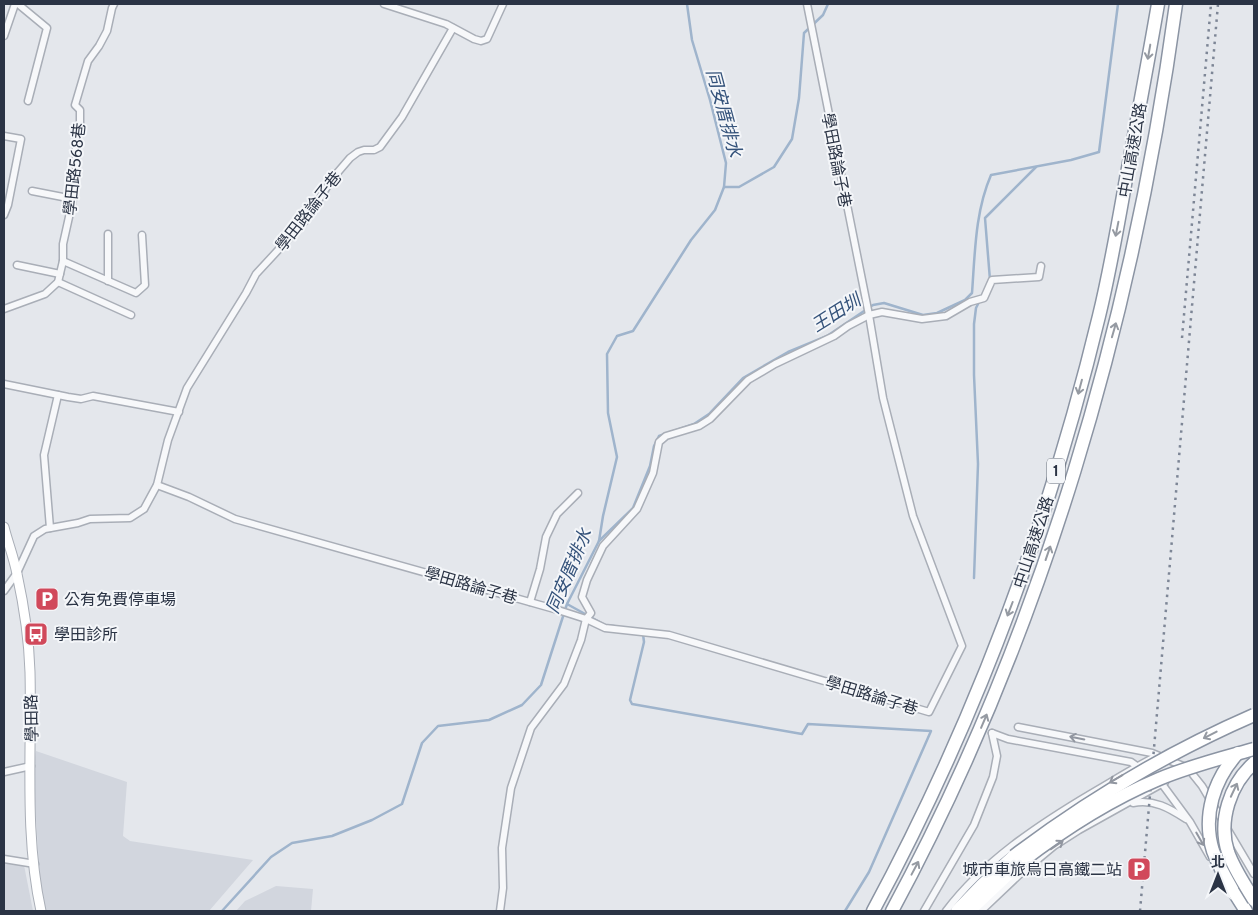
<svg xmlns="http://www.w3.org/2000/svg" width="1258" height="915" font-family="Overpass,'Noto Sans TC',sans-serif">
<rect width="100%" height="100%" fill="#e4e7ec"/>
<g fill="#d2d6de">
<path d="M36,751L127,782L123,836L130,841L253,860L209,911H44L39,865L33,769Z"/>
<path d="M4,861L24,865L33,911H4Z"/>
<path d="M276,886L313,889L311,911H236L245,901Z"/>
</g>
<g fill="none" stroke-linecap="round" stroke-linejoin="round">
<g stroke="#9fb4cc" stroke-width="2.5">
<path d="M724,187H739L774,167L792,139L799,98L804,33L823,15L828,4"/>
<path d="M990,280L985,218L1036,167"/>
<path d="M599,541L633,508L650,466L654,446L659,436L694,424L709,414L743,378L788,352L827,336L873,305L884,303L923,315L937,313L965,300L972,293C975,253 975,212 991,175L1071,160L1099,152L1118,4"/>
<path d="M974,578L978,464L974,375V324L976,308L980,300"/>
<path d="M567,604L605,625L614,626"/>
<path d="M643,634L644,642L630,700L632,704L802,734L808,724L931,731L869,872L845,911"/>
<path d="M222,911L271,857L292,843L332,836L372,820L402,804L422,743L438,726L489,720L522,705L541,685L567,604L599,541L603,516L617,457L608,413L607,354L617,336L633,331L691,240L715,210L724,187L726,163L710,100L692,40L687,4"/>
</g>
<g stroke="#a9aeb7" stroke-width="9">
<g id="street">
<path d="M18,4L47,28L28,101"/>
<path d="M384,4L446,24L474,39L481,41L487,39L503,4"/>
<path d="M4,36L15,4"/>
<path d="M4,136L21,139L8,205L4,215"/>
<path d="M32,191L73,199"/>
<path d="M108,234V281"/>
<path d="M63,261L136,293L145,285L142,235"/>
<path d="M17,265L60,274"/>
<path d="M58,282L131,315"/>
<path d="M4,309L45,294L58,282L63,261V244L73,199L76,172V145L80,127V110L75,105L88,61L99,46L107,31L112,8L114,4"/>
<path d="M4,384L68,397L81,399L93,396L179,412"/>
<path d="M157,485L189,497L235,519L558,610L586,619L605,628L669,635L929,712L962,646L913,516L883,398L869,315L807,4"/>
<path d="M50,528L44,455L58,395"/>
<path d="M4,591L17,573L34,536L45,529L78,523L90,519L130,518L144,509L157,485L168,440L187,388L246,293L256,274L305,221L332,179L350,158L358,152L364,150H374L380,147L402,117L453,28"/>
<path d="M530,602L540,569L546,537L557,514L578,493"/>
<path d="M1018,727L1152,753L1183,766L1190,771L1202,786L1254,874"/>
<path d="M992,733L1008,739L1131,762L1162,784L1190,822L1210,857"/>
<path d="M4,772L31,766"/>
<path d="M1133,803C1154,799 1169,808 1186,819"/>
<path d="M4,859L35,864"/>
<path d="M500,911L503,888L502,848L511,788L531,728L564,684L581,640L586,619L591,613L582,597L587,580L603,546L637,509L653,473L659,442L666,436L699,426L710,419L748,380L775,364L834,336L848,326L869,315L882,312L922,319L946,316L970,302L984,298L992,280L1039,277L1041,266"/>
<path d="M924,911L974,825L993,777L997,756L992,733"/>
<path d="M946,911C984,861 1038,825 1092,793C1113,781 1133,768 1155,757"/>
<path d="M981,911L1019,875L1054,846L1079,830L1165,782"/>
</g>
</g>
<g stroke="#a9aeb7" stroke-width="11">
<path id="secondary" d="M4,527C8,543 14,558 17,574C24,606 29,639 30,672C32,752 24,833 41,911"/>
</g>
<g stroke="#8b94a3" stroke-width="15">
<g id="highway">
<path d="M1232,889L1246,911"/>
<path d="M873,911C974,724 1049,523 1099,316C1110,271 1118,224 1126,179C1137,120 1148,62 1158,4"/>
<path d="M892,911C1043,631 1133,319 1176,4"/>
<path d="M957,911L982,885L1014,856"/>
<path d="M969,911L1021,862"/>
</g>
</g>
<use href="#street" stroke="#f7f8fa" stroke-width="6"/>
<use href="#secondary" stroke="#fff" stroke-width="9"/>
<use href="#highway" stroke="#fff" stroke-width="12"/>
<g stroke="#7d8696" stroke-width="2.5" stroke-dasharray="2.5 5" stroke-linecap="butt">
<path d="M1182,338L1211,4"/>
<path d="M1140,911L1218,4"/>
</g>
<g stroke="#8b94a3" stroke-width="15" stroke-linecap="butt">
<g id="highway-bridge">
<path d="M1254,763C1230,784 1218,821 1228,852C1234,869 1245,885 1254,900"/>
<path d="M1014,856C1088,800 1169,752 1254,715"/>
<path d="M1021,862C1064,829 1109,800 1159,779C1190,766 1222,758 1254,749"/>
<path d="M1232,889C1225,877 1218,864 1213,851C1202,816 1214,779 1238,753"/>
</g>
</g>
<use href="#highway-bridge" stroke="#fff" stroke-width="12"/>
</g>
<defs><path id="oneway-shaft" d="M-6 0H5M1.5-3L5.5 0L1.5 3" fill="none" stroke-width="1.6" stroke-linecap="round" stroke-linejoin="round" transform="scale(1.25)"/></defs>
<g stroke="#959aa2">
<use href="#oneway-shaft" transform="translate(1149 52) rotate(100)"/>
<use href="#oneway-shaft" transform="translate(1117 229) rotate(101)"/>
<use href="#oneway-shaft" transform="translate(1114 330) rotate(-74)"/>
<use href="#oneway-shaft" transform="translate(1080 387) rotate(105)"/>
<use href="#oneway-shaft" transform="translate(1048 553) rotate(-71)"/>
<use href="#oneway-shaft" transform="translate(1010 609) rotate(111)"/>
<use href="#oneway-shaft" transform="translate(984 721) rotate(-67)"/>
<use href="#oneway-shaft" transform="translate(1210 735) rotate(153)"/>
<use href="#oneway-shaft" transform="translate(1234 790) rotate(-65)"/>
<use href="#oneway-shaft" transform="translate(915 868) rotate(-62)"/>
</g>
<g stroke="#9196a0">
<use href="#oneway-shaft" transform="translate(1077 738) rotate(-169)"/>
<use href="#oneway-shaft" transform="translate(1116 779) rotate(149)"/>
<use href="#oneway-shaft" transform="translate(1200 839) rotate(60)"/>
<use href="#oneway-shaft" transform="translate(1057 845) rotate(-35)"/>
</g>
<defs>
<g id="parking-square" transform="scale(1.25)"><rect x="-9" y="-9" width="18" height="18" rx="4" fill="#d1495b" stroke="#f4f6f9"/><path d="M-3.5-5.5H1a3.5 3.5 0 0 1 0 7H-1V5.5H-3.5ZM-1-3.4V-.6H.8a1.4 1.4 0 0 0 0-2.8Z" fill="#fff"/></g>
<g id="bus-square" transform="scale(1.25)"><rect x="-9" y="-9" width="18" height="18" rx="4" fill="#d1495b" stroke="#f4f6f9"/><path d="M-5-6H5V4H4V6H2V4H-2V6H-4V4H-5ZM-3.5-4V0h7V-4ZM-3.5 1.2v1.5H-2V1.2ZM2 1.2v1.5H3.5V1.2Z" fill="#fff"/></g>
</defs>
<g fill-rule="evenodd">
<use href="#parking-square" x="47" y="599"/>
<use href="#bus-square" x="36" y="634"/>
<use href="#parking-square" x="1139" y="869"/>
</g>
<g text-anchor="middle" stroke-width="4" stroke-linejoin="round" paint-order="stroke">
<rect fill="#f4f6f9" stroke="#676e7b" stroke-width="1" x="1047" y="458.5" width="18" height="25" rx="4"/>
<g font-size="15" font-weight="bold" fill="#2b3445">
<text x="1056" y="476">1</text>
</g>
<g font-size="16" fill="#2b3445" stroke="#f4f6f9">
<text transform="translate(1132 150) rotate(-80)" y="6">中山高速公路</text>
<text transform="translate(837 160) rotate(79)" y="6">學田路論子巷</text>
<text transform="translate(74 169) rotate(-84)" y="6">學田路568巷</text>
<text transform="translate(308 211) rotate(-52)" y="6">學田路論子巷</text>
<text transform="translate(1033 542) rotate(-72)" y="6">中山高速公路</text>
<text transform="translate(471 585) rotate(16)" y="6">學田路論子巷</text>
<text transform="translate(872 695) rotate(17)" y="6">學田路論子巷</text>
<text transform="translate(31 718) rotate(-91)" y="6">學田路</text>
</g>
<g font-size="16" fill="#2b3445" stroke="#f4f6f9" text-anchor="start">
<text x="64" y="605">公有免費停車場</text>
<text x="54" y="640">學田診所</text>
<text x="1122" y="875" text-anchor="end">城市車旅烏日高鐵二站</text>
</g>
<g font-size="18" font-style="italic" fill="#34527a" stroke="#f4f6f9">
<text transform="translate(724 113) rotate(75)" y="6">同安厝排水</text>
<text transform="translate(836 313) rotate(-32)" y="6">王田圳</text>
<text transform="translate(569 571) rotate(-67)" y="6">同安厝排水</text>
</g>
</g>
<rect width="1258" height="915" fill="none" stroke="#2b3445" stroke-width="10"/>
<g transform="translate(1218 875)" stroke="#f4f6f9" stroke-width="4" paint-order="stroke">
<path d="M0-4L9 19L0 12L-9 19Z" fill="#2b3445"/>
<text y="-8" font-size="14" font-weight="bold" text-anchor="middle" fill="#2b3445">北</text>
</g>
</svg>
